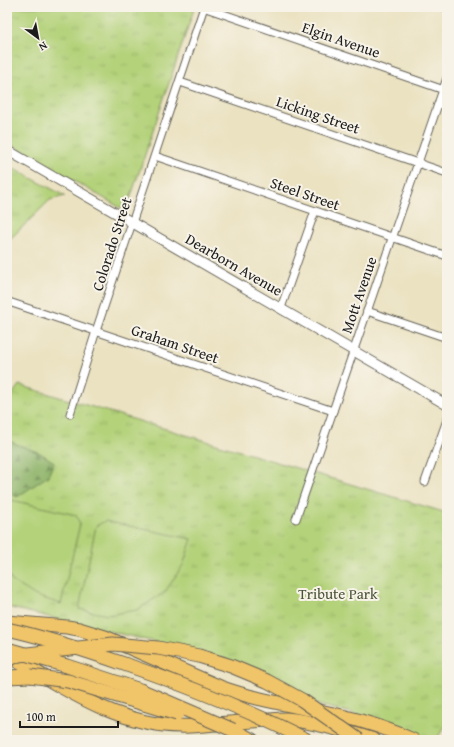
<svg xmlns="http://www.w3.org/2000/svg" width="454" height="747" font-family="'Gentium Book Plus',serif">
<defs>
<pattern id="grass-tufts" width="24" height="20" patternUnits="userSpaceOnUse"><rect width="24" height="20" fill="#b3d279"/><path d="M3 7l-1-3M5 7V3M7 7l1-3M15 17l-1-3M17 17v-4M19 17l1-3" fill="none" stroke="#99b468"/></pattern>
<pattern id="forest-firs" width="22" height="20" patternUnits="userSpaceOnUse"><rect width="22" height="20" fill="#8eb469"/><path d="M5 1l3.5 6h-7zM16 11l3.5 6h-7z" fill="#739256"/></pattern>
</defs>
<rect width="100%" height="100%" fill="#f7f3e8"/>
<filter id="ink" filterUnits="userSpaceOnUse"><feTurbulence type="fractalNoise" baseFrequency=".025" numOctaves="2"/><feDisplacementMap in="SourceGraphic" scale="8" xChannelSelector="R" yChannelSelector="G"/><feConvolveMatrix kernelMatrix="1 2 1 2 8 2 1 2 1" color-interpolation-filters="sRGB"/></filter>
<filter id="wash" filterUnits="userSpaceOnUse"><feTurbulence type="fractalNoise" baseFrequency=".012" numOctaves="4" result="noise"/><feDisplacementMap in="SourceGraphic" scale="16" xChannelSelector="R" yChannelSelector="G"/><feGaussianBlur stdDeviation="0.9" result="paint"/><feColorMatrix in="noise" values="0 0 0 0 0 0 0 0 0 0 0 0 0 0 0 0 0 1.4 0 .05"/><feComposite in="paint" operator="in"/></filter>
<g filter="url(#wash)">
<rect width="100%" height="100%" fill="#ebe2c1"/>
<g fill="url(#grass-tufts)" stroke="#68774a">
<path d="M7,7H189L194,9L126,211L7,142Z"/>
<path d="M7,165L65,196L50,200L7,242Z"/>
<path d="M19,385L447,513V723L436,740H429L352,713L314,704L227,659L7,607V402Z"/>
</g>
<path fill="url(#forest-firs)" stroke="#556842" d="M7,441H9L40,453L54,462L48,476L17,497L7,492Z"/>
<g fill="#b3d279" stroke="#68774a">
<path d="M7,499L76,515L80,524L61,604L36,596L12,581L7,573Z"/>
<path d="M105,521L192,539L183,565L165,592L137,610L107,615L79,609L96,526Z"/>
</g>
</g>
<g filter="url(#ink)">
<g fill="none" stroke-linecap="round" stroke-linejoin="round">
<g stroke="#646156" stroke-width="9">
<g id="minor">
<path d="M203,7L447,91"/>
<path d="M444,7L447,8"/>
<path d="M180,82L447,173"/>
<path d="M155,156L447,256"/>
<path d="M9,302L333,411"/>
<path d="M281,308L315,211"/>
<path d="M367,311L447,338"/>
<path d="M70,414L96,331L204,7"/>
<path d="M425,482L447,420"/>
<path d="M296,519L447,78"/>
</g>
</g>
<g stroke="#646156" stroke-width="11">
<path id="tertiary" d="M7,150L447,405"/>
</g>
<g stroke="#646156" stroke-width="15">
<g id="motorway">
<path d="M7,622L67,627L79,629L105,637L220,687C258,701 299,706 338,715C364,721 389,729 413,740"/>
<path d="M7,655C61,686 115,725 180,726C192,727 204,725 216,724C240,722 263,720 286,719C316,722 346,731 374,740"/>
<path d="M7,677L30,676"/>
<path d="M233,730L252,740"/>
</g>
</g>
<use href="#minor" stroke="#fff" stroke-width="7"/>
<use href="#tertiary" stroke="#fff" stroke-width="9"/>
<use href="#motorway" stroke="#f0c469" stroke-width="13"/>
<g stroke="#646156" stroke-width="15" stroke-linecap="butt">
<g id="motorway-bridge">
<path d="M7,629C48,638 87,651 127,665C188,686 249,710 307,740"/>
<path d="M7,649L67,666L140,690L233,730"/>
<path d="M7,660L19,655L113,644L158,648L199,656L231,666L267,681L302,700L359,740"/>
<path d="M30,676L68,681L177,714"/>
</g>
</g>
<use href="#motorway-bridge" stroke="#f0c469" stroke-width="13"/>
</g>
</g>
<g text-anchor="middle" stroke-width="4" stroke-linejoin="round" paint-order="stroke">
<g font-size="15" fill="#1c1c1c" stroke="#f7f3e8">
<text transform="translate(341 40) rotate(19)" y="5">Elgin Avenue</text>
<text transform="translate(318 115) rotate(19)" y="5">Licking Street</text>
<text transform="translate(305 194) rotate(19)" y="5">Steel Street</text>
<text transform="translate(112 244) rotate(-72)" y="5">Colorado Street</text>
<text transform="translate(234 265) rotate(30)" y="5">Dearborn Avenue</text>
<text transform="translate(359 295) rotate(-71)" y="5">Mott Avenue</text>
<text transform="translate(175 344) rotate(19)" y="5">Graham Street</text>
</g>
<g font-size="15" fill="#495338" stroke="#f7f3e8">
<text x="338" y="599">Tribute Park</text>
</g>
</g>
<rect width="454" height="747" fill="none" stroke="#f7f3e8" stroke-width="24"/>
<g transform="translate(38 38) rotate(148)" stroke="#f7f3e8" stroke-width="3" paint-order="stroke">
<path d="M0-3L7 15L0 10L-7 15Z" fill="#1c1c1c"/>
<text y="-6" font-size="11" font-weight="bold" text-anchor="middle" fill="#1c1c1c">N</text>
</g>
<path d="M20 721v6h98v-6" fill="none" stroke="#1c1c1c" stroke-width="2"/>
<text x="26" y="721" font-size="12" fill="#1c1c1c" stroke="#f7f3e8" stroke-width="3" paint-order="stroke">100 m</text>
</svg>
